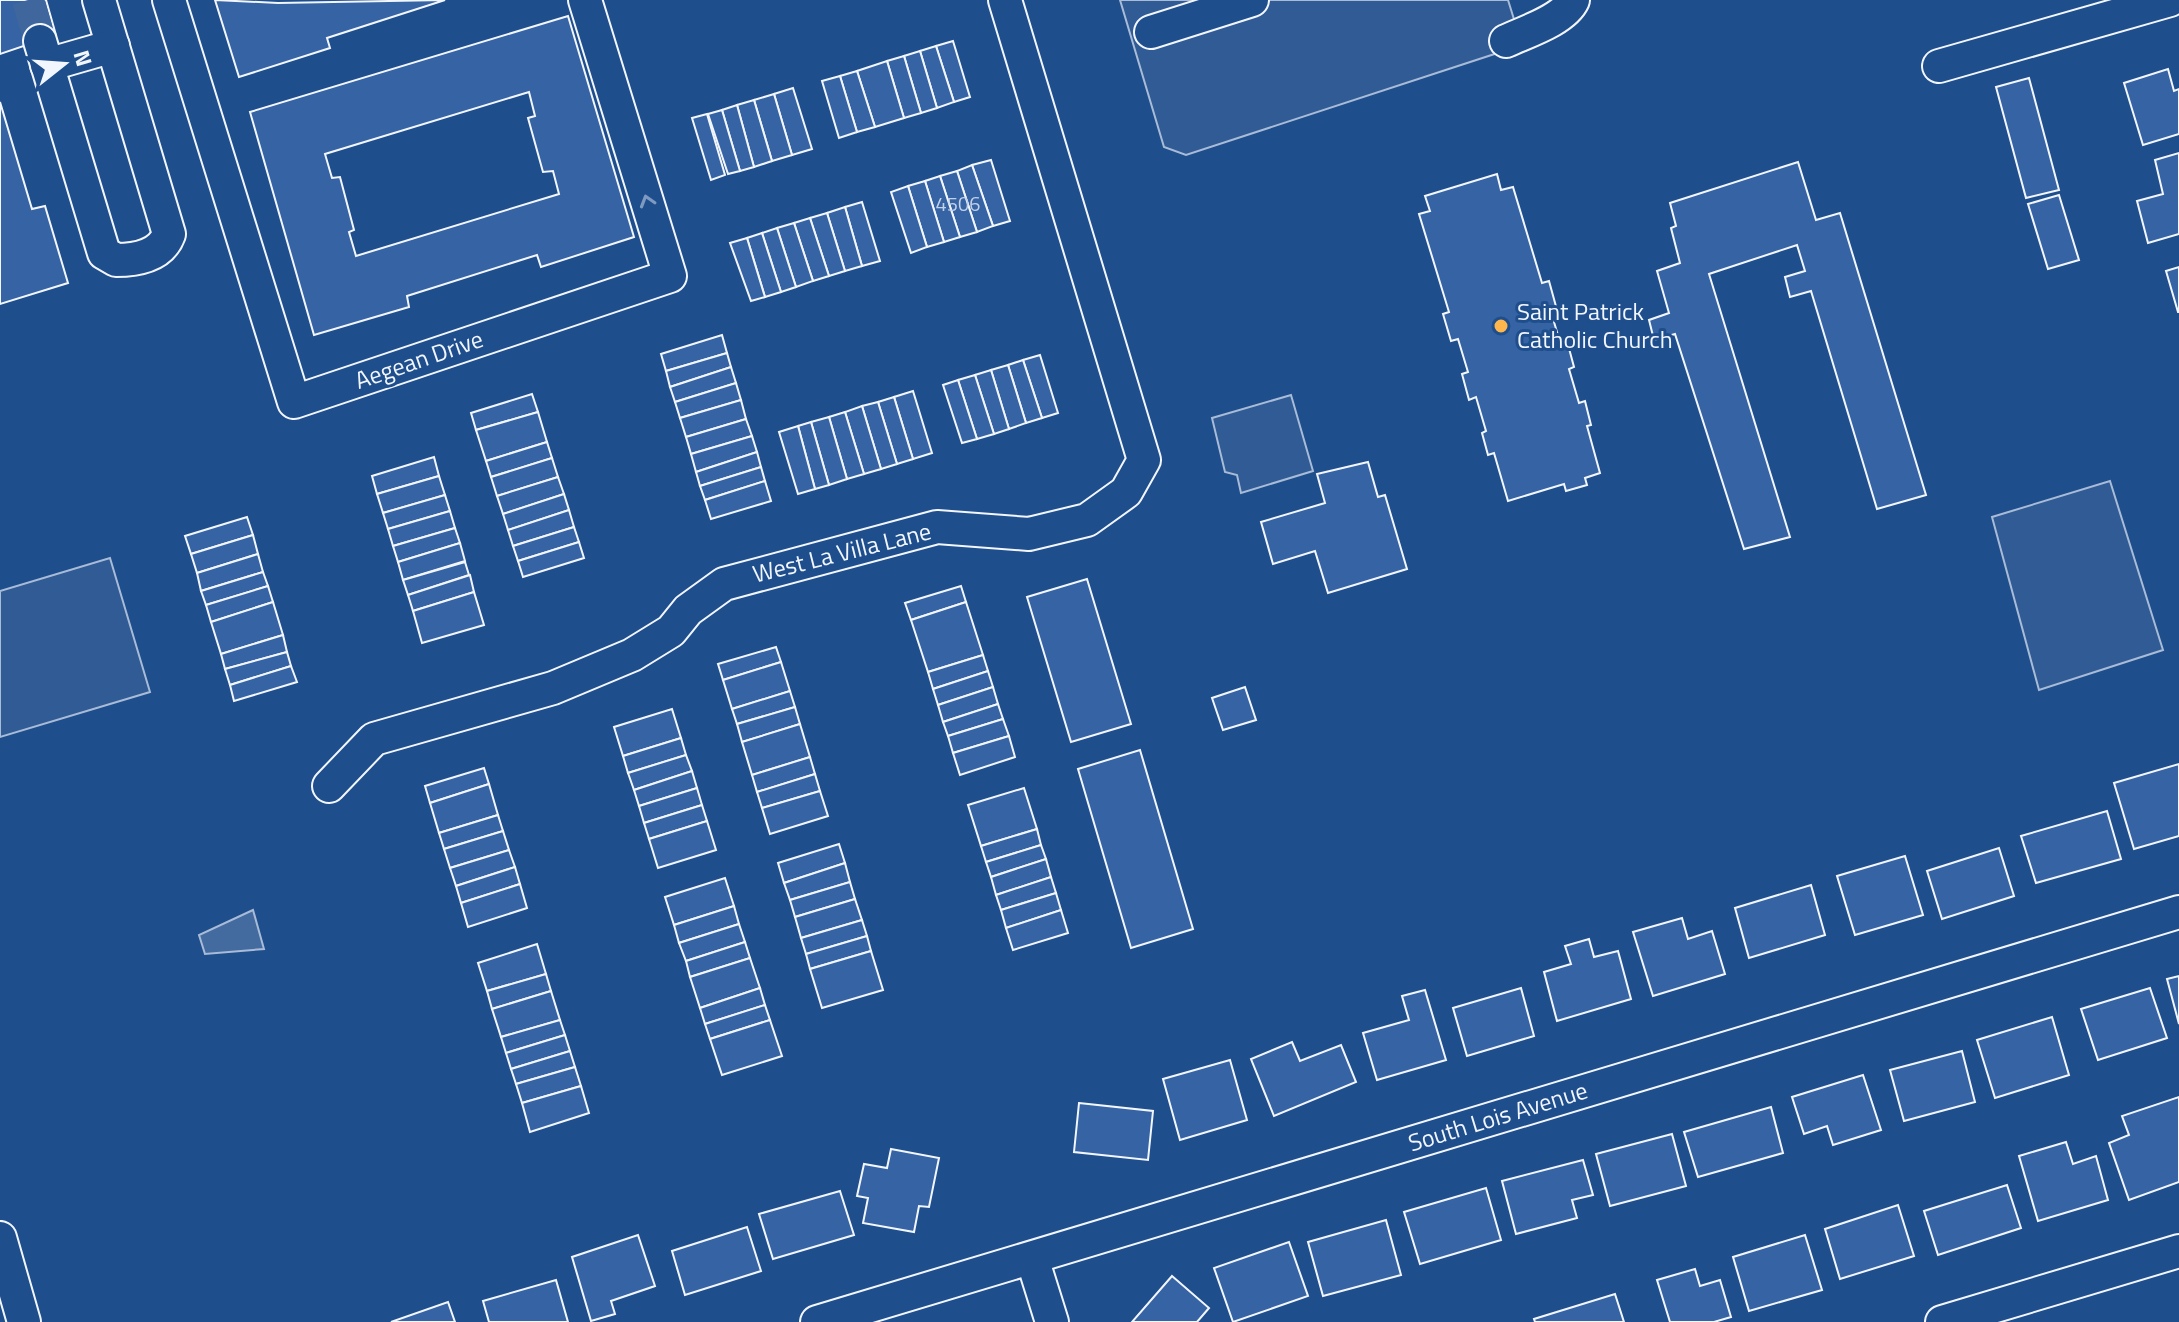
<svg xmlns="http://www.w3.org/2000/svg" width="2179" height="1322" font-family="'Titillium Web',sans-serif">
<rect width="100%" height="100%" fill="#1f4e8c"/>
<g fill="#305b95" stroke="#a8bbd7" stroke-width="2">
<path d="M1120,0H1508L1522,45L1186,155L1164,147Z"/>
<path d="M1291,395L1313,471L1241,493L1237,475L1225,472L1212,418Z"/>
<path d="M2110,481L2163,650L2039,690L1992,517Z"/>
<path d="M110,558L150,692L0,737V591Z"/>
</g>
<path fill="#446ba0" stroke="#a8bbd7" stroke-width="2" d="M253,910L264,949L205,954L199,935Z"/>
<g fill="#3563a3" stroke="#f2f6ff" stroke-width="2" fill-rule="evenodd">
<path d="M0,0H46L56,35L0,54Z"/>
<path d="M215,0L278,3L445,0L327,38L330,48L239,77Z"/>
<path d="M568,16L634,237L541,267L537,255L407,296L409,307L314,335L250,112ZM529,92L535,116L528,118L543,172L553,171L559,194L356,256L349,232L354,230L340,177L332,178L325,154Z"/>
<path d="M953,41L970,97L954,102L936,46Z"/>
<path d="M936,46L954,102L937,108L920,51Z"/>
<path d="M920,51L937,108L921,113L904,56Z"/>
<path d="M904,56L921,113L904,118L887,61Z"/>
<path d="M887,61L904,118L875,127L857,71Z"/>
<path d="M2168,69L2174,91L2179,89V134L2143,145L2124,83Z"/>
<path d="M857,71L875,127L857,132L840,76Z"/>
<path d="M840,76L857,132L839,138L822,81Z"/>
<path d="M2029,78L2059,190L2026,198L1996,87Z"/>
<path d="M793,88L812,149L792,155L774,94Z"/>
<path d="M774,94L792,155L772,161L754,100Z"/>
<path d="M754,100L772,161L754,167L737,105Z"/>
<path d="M0,102L32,209L45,206L68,283L0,304Z"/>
<path d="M737,105L754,167L740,171L722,110Z"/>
<path d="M722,110L740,171L728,174L708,114Z"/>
<path d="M707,114L725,175L711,180L692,118Z"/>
<path d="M2179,153V234L2148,243L2137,201L2163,194L2155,160Z"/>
<path d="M991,160L1010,221L993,226L972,165Z"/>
<path d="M1798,162L1816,220L1840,213L1926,495L1877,509L1811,291L1790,297L1785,277L1805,271L1797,245L1709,274L1790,537L1744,549L1675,334L1654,340L1649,320L1669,313L1657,271L1680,263L1671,228L1676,226L1670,203Z"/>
<path d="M972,165L993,226L977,232L957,171Z"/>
<path d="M957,171L977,232L960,237L940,176Z"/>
<path d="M1497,174L1501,190L1513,187L1542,283L1549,281L1557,310L1551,312L1560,342L1567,341L1574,367L1569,369L1579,403L1585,401L1591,425L1587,426L1600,473L1585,478L1587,485L1566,491L1564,484L1508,501L1494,453L1488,455L1482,433L1486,431L1476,397L1469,400L1462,374L1468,372L1458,339L1451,341L1443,314L1449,312L1419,214L1430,211L1425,196Z"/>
<path d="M940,176L960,237L944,242L925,181Z"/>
<path d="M925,181L944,242L927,247L908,186Z"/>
<path d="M908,186L927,247L911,253L891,192Z"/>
<path d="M2059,195L2079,260L2048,269L2028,204Z"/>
<path d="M862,202L880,261L862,266L845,207Z"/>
<path d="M845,207L862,266L845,271L827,213Z"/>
<path d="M827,213L845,271L829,276L810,218Z"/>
<path d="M810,218L829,276L813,281L794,223Z"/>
<path d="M794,223L813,281L796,287L777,228Z"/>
<path d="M777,228L796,287L781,292L762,233Z"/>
<path d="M762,233L781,292L765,297L747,238Z"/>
<path d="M747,238L765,297L751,301L730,243Z"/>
<path d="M2179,267V312H2178L2166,271Z"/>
<path d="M722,335L727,353L666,371L661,354Z"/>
<path d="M727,353L731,367L670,387L666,371Z"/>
<path d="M1040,355L1058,413L1042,418L1023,360Z"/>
<path d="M1023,360L1042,418L1026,423L1008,365Z"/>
<path d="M1008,365L1026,423L1009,429L991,370Z"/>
<path d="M731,367L736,383L675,402L670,387Z"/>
<path d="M991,370L1009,429L994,434L975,375Z"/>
<path d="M975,375L994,434L977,439L958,380Z"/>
<path d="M958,380L977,439L962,443L943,385Z"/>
<path d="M736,383L741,400L680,418L675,402Z"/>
<path d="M913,391L932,453L913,459L894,397Z"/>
<path d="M532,394L538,412L476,430L471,413Z"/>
<path d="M894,397L913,459L897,464L878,402Z"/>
<path d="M741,400L746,419L686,437L680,418Z"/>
<path d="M878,402L897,464L881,469L862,406Z"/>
<path d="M862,406L881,469L864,474L845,412Z"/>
<path d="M538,412L547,442L486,461L476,430Z"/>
<path d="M845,412L864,474L847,479L829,417Z"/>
<path d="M829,417L847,479L829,485L811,422Z"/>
<path d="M746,419L752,436L691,454L686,437Z"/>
<path d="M811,422L829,485L815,489L798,426Z"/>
<path d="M798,426L815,489L798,494L779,432Z"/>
<path d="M752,436L757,452L696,472L691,454Z"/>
<path d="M547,442L552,458L491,477L486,461Z"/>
<path d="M757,452L761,467L700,486L696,472Z"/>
<path d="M434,457L439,476L377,494L372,476Z"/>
<path d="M552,458L558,477L497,496L491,477Z"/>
<path d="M1368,462L1378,497L1385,495L1407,569L1328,593L1315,551L1273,564L1261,522L1325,503L1317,474Z"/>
<path d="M761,467L765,481L705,500L700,486Z"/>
<path d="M439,476L445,495L383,513L377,494Z"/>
<path d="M558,477L564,494L503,514L497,496Z"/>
<path d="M765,481L771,501L711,519L705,500Z"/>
<path d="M564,494L569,510L508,530L503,514Z"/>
<path d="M445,495L450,511L388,529L383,513Z"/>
<path d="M569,510L574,527L513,546L508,530Z"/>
<path d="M450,511L455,528L393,546L388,529Z"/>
<path d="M247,517L253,535L191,554L185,536Z"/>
<path d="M574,527L579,542L518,561L513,546Z"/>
<path d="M455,528L460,543L398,562L393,546Z"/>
<path d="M253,535L258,554L197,573L191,554Z"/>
<path d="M579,542L584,558L523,577L518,561Z"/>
<path d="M460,543L465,561L403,580L398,562Z"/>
<path d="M258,554L263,572L201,591L197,573Z"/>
<path d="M465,562L469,575L408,595L403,580Z"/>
<path d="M263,572L268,586L206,605L201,591Z"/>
<path d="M470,575L474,592L413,611L408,595Z"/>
<path d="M1087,579L1131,724L1071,742L1027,597Z"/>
<path d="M268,586L273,602L211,622L206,605Z"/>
<path d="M961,586L966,602L911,620L905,603Z"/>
<path d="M474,592L484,625L422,643L413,611Z"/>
<path d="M273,602L283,635L221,654L211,622Z"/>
<path d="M966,602L983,655L928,672L911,620Z"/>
<path d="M283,635L287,652L225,669L221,654Z"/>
<path d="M776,647L781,662L723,680L718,664Z"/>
<path d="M287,652L291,666L230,685L225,669Z"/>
<path d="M983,655L988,671L933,689L928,672Z"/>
<path d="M781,662L790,691L732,709L723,680Z"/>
<path d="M291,666L297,682L234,701L230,685Z"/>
<path d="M988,671L993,687L938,705L933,689Z"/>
<path d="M993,687L998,704L943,722L938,705Z"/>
<path d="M1245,687L1256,720L1223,730L1212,698Z"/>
<path d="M790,691L795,707L737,724L732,709Z"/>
<path d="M998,704L1003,719L948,736L943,722Z"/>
<path d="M795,707L800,724L742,742L737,724Z"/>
<path d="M672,709L681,738L623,756L614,727Z"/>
<path d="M1003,719L1009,736L953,753L948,736Z"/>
<path d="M800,724L810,757L752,775L742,742Z"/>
<path d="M1009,736L1015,757L960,775L953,753Z"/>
<path d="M681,738L686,755L628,773L623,756Z"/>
<path d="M1140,750L1193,929L1131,948L1078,769Z"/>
<path d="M686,755L692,771L634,790L628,773Z"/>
<path d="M810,757L815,774L757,792L752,775Z"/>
<path d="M2179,764V836L2134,849L2114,783Z"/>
<path d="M484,768L489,784L430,803L425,786Z"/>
<path d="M692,771L697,788L639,806L634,790Z"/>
<path d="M815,774L820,791L762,808L757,792Z"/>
<path d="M489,784L498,815L439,833L430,803Z"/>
<path d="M697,788L702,805L644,823L639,806Z"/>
<path d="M1024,788L1037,829L981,846L968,805Z"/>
<path d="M820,791L828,816L770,834L762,808Z"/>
<path d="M702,805L707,821L649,839L644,823Z"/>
<path d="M2107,811L2121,859L2036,883L2021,836Z"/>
<path d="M498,815L503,831L444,849L439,833Z"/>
<path d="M707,821L716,850L658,868L649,839Z"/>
<path d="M1037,829L1041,845L986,862L981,846Z"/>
<path d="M503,831L509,850L450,868L444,849Z"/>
<path d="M839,844L845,863L784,883L778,863Z"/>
<path d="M1041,845L1046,859L991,877L986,862Z"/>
<path d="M1999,848L2014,896L1942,919L1927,871Z"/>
<path d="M509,850L515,867L456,886L450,868Z"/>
<path d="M1905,856L1923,915L1855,935L1837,876Z"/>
<path d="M1046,859L1051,877L996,895L991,877Z"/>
<path d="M845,863L850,882L790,900L784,883Z"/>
<path d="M515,867L520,884L461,903L456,886Z"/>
<path d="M1051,877L1056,893L1001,910L996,895Z"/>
<path d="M725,878L734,906L674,925L665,897Z"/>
<path d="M850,882L855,899L795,917L790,900Z"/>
<path d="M520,884L527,908L468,927L461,903Z"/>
<path d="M1811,885L1825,935L1749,958L1735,908Z"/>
<path d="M1056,893L1061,910L1006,928L1001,910Z"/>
<path d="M855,899L862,920L801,938L795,917Z"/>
<path d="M734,906L739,924L679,943L674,925Z"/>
<path d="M1061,910L1068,933L1013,950L1006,928Z"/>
<path d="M1682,918L1688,939L1712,931L1725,974L1653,996L1633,932Z"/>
<path d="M862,920L867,936L806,954L801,938Z"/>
<path d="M739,924L745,942L686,961L679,943Z"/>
<path d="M867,936L871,951L810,969L806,954Z"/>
<path d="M1589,939L1594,957L1618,951L1631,999L1557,1021L1544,972L1571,964L1565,946Z"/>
<path d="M745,942L750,958L690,977L686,961Z"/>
<path d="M537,944L546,974L487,991L478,963Z"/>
<path d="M871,951L883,990L822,1008L810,969Z"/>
<path d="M750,958L760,988L700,1008L690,977Z"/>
<path d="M546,974L551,991L492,1009L487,991Z"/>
<path d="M2179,976V1024L2167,979Z"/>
<path d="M760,988L765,1005L705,1024L700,1008Z"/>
<path d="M1521,988L1534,1036L1467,1056L1453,1008Z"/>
<path d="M2150,988L2167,1038L2098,1060L2081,1009Z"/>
<path d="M1425,990L1446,1060L1377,1080L1363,1033L1409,1020L1402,996Z"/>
<path d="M551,991L560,1020L501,1037L492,1009Z"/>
<path d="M765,1005L770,1020L710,1039L705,1024Z"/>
<path d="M2052,1017L2069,1075L1995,1098L1977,1040Z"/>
<path d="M560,1020L565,1035L506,1053L501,1037Z"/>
<path d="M770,1020L782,1056L722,1075L710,1039Z"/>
<path d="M565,1035L570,1051L511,1069L506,1053Z"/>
<path d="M1292,1042L1300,1061L1341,1045L1356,1082L1274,1116L1251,1059Z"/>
<path d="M570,1051L575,1067L516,1084L511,1069Z"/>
<path d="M1962,1051L1975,1102L1904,1121L1890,1070Z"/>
<path d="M1230,1060L1247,1120L1180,1140L1163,1079Z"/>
<path d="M575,1067L581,1086L522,1103L516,1084Z"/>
<path d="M1863,1075L1881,1130L1833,1145L1827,1126L1804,1134L1792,1097Z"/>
<path d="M581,1086L589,1113L530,1132L522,1103Z"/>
<path d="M2179,1097V1182L2129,1200L2109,1143L2129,1135L2122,1116Z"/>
<path d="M1079,1103L1153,1111L1148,1160L1074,1152Z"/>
<path d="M1771,1107L1783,1153L1698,1177L1684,1132Z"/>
<path d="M1672,1134L1686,1186L1610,1206L1596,1154Z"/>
<path d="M2066,1142L2073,1164L2096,1156L2108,1200L2038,1221L2019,1156Z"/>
<path d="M891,1149L939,1158L929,1207L919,1206L914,1232L863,1223L868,1198L857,1196L864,1164L887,1168Z"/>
<path d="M1583,1160L1593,1195L1572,1200L1577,1218L1516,1234L1502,1181Z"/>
<path d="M2007,1185L2021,1228L1938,1255L1924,1211Z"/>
<path d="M1486,1188L1501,1240L1420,1264L1404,1212Z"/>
<path d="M840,1191L854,1235L773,1259L759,1214Z"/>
<path d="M1898,1205L1914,1256L1840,1279L1825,1229Z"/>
<path d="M1386,1220L1401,1275L1323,1296L1308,1242Z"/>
<path d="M747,1227L761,1271L685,1295L672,1251Z"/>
<path d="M638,1235L655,1286L611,1301L615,1314L591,1321L572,1257Z"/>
<path d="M1805,1235L1822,1290L1749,1311L1733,1257Z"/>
<path d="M1289,1242L1308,1296L1233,1322L1214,1268Z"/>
<path d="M1695,1269L1700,1286L1720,1280L1731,1317L1714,1322H1670L1657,1280Z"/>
<path d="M1172,1276L1209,1308L1197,1322H1132Z"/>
<path d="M556,1280L568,1322H489L483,1301Z"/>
<path d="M1615,1294L1624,1322H1535L1534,1319Z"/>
<path d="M448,1302L455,1322H391Z"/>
</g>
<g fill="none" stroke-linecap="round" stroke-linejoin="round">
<path stroke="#3f679d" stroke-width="32" stroke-dasharray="32 16" stroke-linecap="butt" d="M28,0L40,41"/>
<g stroke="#f2f6ff" stroke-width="36">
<g id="minor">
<path d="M169,0L294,402L670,276L585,0"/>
<path d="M1151,32L1252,0"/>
<path d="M40,41L104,253L116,260C137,260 161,256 169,234L99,0"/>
<path d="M1506,41C1525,32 1564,20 1573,0"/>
<path d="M47,65L113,46"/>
<path d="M1939,66L2170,0"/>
<path d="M329,786L374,739L553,688L632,655L671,631L688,610L724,584L937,527L1029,534L1087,520L1126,492L1144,460L1005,0"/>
<path d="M0,1238L24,1322"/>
<path d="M1032,1258L1052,1322"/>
<path d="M817,1322L2179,912"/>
<path d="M1942,1322L2179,1251"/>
</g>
</g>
<use href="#minor" stroke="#1f4e8c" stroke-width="32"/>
</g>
<defs><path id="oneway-chevron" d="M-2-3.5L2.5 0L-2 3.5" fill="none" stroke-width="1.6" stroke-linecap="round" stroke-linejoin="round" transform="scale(2)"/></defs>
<use stroke="#7e9ac0" href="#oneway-chevron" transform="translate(647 201) rotate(-107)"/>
<circle fill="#ffb74d" stroke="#1f4e8c" stroke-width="3" cx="1501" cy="326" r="8"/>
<g text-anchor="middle" stroke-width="6" stroke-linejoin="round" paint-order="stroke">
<g font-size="20" fill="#c3d1e8">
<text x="958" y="211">4506</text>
</g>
<g font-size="24" fill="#f2f6ff" stroke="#1f4e8c" text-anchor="start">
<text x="1517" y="320">Saint Patrick<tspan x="1517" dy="28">Catholic Church</tspan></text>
</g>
<g font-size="24" fill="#f2f6ff" stroke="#1f4e8c">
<text transform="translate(419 360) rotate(-19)" y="8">Aegean Drive</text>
<text transform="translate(842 553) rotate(-14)" y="8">West La Villa Lane</text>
<text transform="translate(1498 1117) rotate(-17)" y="8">South Lois Avenue</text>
</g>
</g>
<g transform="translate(64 64) rotate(73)" stroke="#1f4e8c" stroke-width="6" paint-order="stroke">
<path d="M0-6L14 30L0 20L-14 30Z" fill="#f2f6ff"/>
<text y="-12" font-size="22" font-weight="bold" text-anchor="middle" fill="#f2f6ff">N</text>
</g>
</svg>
